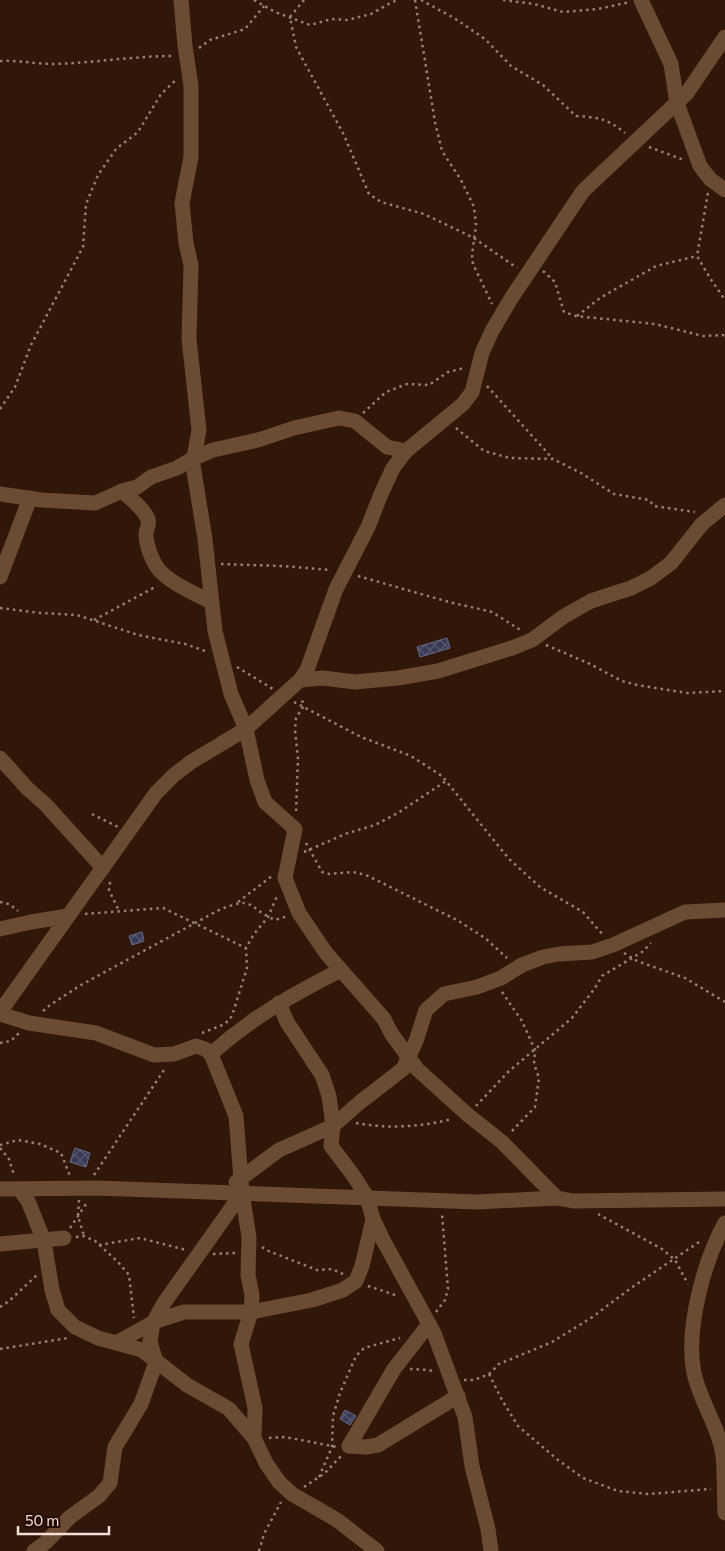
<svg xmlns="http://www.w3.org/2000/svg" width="725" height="1551" font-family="Commissioner,sans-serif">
<defs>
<pattern id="building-cross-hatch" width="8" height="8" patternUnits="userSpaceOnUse" patternTransform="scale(1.25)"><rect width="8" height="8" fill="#393b56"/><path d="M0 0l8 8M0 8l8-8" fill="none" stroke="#56576e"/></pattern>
</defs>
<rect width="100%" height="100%" fill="#301709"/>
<g fill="url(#building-cross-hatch)" stroke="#666987">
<path d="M447,638L450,648L420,657L417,647Z"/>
<path d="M142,932L144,941L132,945L129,936Z"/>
<path d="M75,1148L90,1153L86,1167L70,1162Z"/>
<path d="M345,1410L356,1416L350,1425L340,1419Z"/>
</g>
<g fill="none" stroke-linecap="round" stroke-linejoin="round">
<g stroke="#978176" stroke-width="2.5" stroke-dasharray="2.5 4" stroke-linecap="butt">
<path d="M254,0L275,12L310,25L332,19L347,20L371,14L392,2L399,0"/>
<path d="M304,0L290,17L296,47L344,135L369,194L381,202L424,214L474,238L517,268"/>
<path d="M415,0L435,122L442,151L461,180L474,207L476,225L472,255L473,264L492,304"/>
<path d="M421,0L454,18L485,39L511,66L543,85L576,116C598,117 608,119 625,133"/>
<path d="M503,0L534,4L563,12L598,9L630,2"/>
<path d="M199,48L210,40L245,29L264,6"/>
<path d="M0,61C18,60 36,64 54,64C94,63 133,56 173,56"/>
<path d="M649,147L684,160"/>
<path d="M708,193L697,256L710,278L725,300"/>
<path d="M543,271L555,282L564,312L576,316L655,324L703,336L725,335"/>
<path d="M577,316L600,298L656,266L697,256"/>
<path d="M487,386L553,459"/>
<path d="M0,409L15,387L31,345L83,247L86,204L98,175L116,149L138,132L161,94L177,79"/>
<path d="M363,413L386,392L407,384L429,385L448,372L464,368"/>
<path d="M456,428L484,451L510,458L553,459L581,473L614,494L649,500L654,506L695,512"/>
<path d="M221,564L282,566L331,570"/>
<path d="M358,576L449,602L492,612L522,631"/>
<path d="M0,608L41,613L77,615L138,635L185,644L208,652"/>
<path d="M94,620L157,586"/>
<path d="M546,645L588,663L622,681L637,685L687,693L725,691"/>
<path d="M237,667L273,689"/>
<path d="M294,702L361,737L411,756L442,776L509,859L540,887L583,912L603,935"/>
<path d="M296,811L298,759L295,730L296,718L303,707L302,697"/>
<path d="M92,814L118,827"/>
<path d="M306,843L322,872L329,874L353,872L366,875L457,920L485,938L507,958"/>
<path d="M304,852L345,834L375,825L398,813L446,781"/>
<path d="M110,882L109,890L119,911"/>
<path d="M0,902L9,904L18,911"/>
<path d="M238,902L272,876"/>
<path d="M85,914L163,908L246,948"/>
<path d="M624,953L637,961L685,978L725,1002"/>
<path d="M502,992L522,1021L535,1050L534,1064L539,1078L535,1107L511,1132"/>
<path d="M43,1011L50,1005L81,985L219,910C255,895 246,907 275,920L288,916"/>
<path d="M202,1033L225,1024L232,1016L247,968L246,948L254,934L268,917L277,896"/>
<path d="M0,1043L11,1041L19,1033"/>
<path d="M476,1106L508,1072L572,1018L595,988L602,976L642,952L651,943"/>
<path d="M356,1123C388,1129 421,1127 452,1119"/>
<path d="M0,1145L18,1140L40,1144L61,1153L70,1176"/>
<path d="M0,1148L9,1159L14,1175"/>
<path d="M94,1175L166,1067"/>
<path d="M79,1200L78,1216L84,1236"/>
<path d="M598,1214L662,1249L675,1260L688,1284"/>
<path d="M70,1228L88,1201"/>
<path d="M76,1237L84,1236L95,1241L118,1262L129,1275L134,1318"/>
<path d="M99,1245L140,1238L186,1250"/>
<path d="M262,1247L266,1250L317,1270L332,1269L343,1274"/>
<path d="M213,1254L235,1253"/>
<path d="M368,1286L398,1296"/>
<path d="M0,1307L9,1301L37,1275"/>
<path d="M436,1312L445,1300L448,1289L442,1214"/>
<path d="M0,1349L68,1338"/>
<path d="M410,1369L429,1370L435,1372"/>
<path d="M489,1374L502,1400L518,1426L558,1460L583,1478L618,1491L648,1494L711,1489"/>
<path d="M464,1380H474L489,1374L499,1364L552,1342L591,1318L631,1288L702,1240"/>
<path d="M269,1438L285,1437L337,1447"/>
<path d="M319,1477L332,1447L333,1416L340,1393L356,1356L364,1348L400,1338"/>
<path d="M304,1487L325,1473L342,1455"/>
<path d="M259,1551L264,1534L281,1502"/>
</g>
<g stroke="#6b4b32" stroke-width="15">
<path d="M181,0L185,46L191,86V157L182,203L186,243L191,265L189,339L199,430L194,458"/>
<path d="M641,0L671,64L677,103L700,166L710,179L725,190"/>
<path d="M192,459L205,539L215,631L231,694L246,729L257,780L265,802L295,829L285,878L299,913L326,953L384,1019L391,1033L417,1069L468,1115L502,1142L557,1198"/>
<path d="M122,491C131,499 143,508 148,519C150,525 146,529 146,534C146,545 152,561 159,570C172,584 194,593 211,602"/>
<path d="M0,494L41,500L95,503L122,491L137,487L151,477L177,468L194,458L213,450L258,440L294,428L339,418L355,421L387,447L406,451"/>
<path d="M0,577L30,498"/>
<path d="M300,680L323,678L355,682L398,678L438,671L512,648L532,640L563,617L591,601L631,588L651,578L671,563L702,524L725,505"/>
<path d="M0,758L27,788L46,805L103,868"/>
<path d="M0,929L31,922L68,916"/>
<path d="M279,1003L287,1022L322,1075L329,1096L333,1126L331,1146L353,1175L367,1197L373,1219L383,1240L434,1333L465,1417L472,1466L488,1529L491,1551"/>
<path d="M0,1012L156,793L174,775L191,762L246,729L300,680L307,670L336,589L368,527L381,494L393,468L406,451L463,404L472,392L482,353L492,331L512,297L583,191L687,93L725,37"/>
<path d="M0,1014L29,1023L96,1033L154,1055L174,1054L196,1046L205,1049L211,1054L236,1116L242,1193L249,1237L248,1275L252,1295L251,1312L241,1344L255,1408L254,1438"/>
<path d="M211,1054C251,1018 293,994 341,970"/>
<path d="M236,1182L279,1150L333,1126L359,1103L403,1069L416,1041L426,1010L444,994L477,987L501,978L522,965L543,957L559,954L592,952L613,945L685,912L725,910"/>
<path d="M0,1189L97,1188L477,1202L557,1198L573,1201L725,1199"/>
<path d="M19,1189L28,1201L44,1241L52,1290L58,1310L75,1327L98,1338L142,1350L187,1385L229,1409L254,1438L266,1463L279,1482L292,1494L337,1520L377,1551"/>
<path d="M725,1223C704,1261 685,1330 694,1373C700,1401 719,1427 723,1456C725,1474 724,1494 725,1513"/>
<path d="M0,1244L64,1238"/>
<path d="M116,1343L156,1321L184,1312H251L312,1300L343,1290L356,1281L362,1266L373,1219"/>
<path d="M349,1446L394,1369L429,1324"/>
<path d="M349,1446L366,1447L378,1445L458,1396"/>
<path d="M34,1551L45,1543L70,1517L99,1496L110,1483L115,1447L141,1404L156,1362L150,1341L153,1323L164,1303L242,1193"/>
</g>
</g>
<path d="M18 1526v8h91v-8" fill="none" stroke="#f3e0d7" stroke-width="2.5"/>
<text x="25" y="1526" font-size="15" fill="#f3e0d7" stroke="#260d02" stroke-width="4" paint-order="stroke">50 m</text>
</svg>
